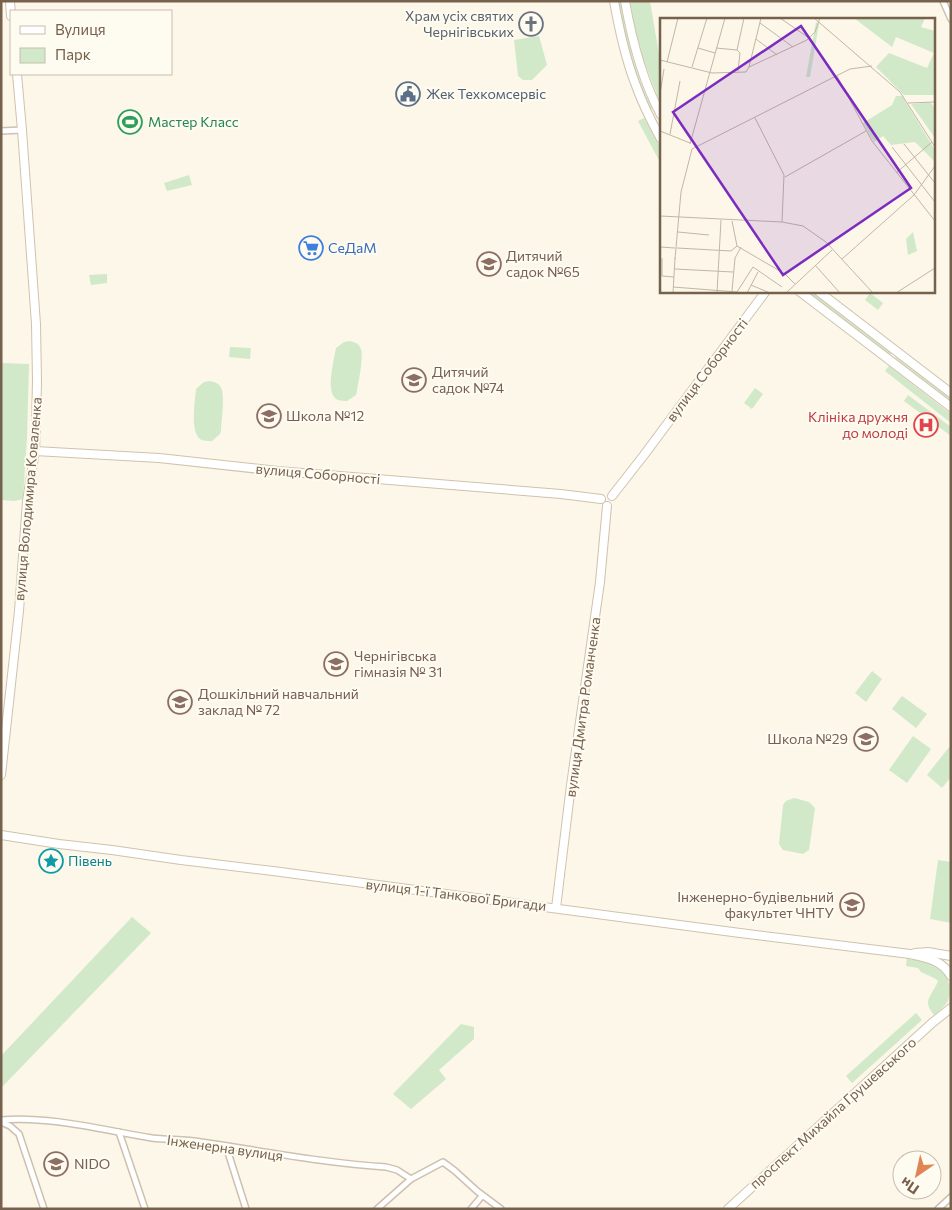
<svg xmlns="http://www.w3.org/2000/svg" width="952" height="1210" font-family="Commissioner,sans-serif">
<rect width="100%" height="100%" fill="#fcf7e9"/>
<g fill="#d1e9c8">
<path d="M617,1H620C627,37 635,75 652,108L650,110C633,76 624,38 617,1Z"/>
<path d="M630,1H650L661,66V105L638,46Z"/>
<path d="M539,36L547,65L532,80H523L518,76L514,40Z"/>
<path d="M644,118L661,149V164L638,121Z"/>
<path d="M189,175L192,185L167,191L164,183Z"/>
<path d="M107,274V283L91,285L89,275Z"/>
<path d="M806,291H811L892,353L890,355Z"/>
<path d="M870,293L883,303L878,310L865,300Z"/>
<path d="M350,341C354,342 358,343 360,347C365,355 358,382 357,391L356,395L347,401C343,401 338,401 335,398C326,389 334,360 336,348L344,342Z"/>
<path d="M230,347L251,348L250,359L229,357Z"/>
<path d="M896,357L951,398V401L895,358Z"/>
<path d="M2,363L29,364L27,438L23,499L14,501L1,500Z"/>
<path d="M889,366L951,414V423L885,371Z"/>
<path d="M210,381C214,382 218,383 220,386C226,394 221,421 221,431L220,434L212,441C207,441 203,441 200,439C190,431 195,401 196,389L204,382Z"/>
<path d="M755,388L763,394L752,409L744,403Z"/>
<path d="M908,395L951,427V436L904,401Z"/>
<path d="M872,671L882,679L866,702L855,693Z"/>
<path d="M902,696L927,714L916,728L892,709Z"/>
<path d="M913,736L931,749L907,783L889,770Z"/>
<path d="M950,746L951,777L942,788L927,775Z"/>
<path d="M794,798L809,802L815,808L809,850L803,854L783,850L779,844L783,805L786,801Z"/>
<path d="M938,860L951,862V923L930,919Z"/>
<path d="M132,917L151,933L1,1088V1056Z"/>
<path d="M907,957C916,959 926,960 934,964C948,970 952,987 948,1001C945,1006 939,1011 934,1015C921,1000 933,995 938,981L936,979L921,972L918,968L906,966Z"/>
<path d="M916,1013L922,1020L852,1083L846,1076Z"/>
<path d="M461,1024L474,1027V1039L439,1070L446,1079L411,1109L393,1094Z"/>
</g>
<g fill="none" stroke-linecap="round" stroke-linejoin="round">
<g stroke="#cec0af" stroke-width="8">
<g id="street">
<path d="M943,1L951,19"/>
<path d="M1,131L22,130"/>
<path d="M1,1120C52,1116 102,1130 152,1138C168,1140 185,1139 201,1142C263,1151 323,1163 386,1167L397,1170L411,1179L443,1162L455,1171L477,1191L501,1209"/>
<path d="M1,1122L10,1126L19,1134L44,1209"/>
<path d="M119,1132L145,1209"/>
<path d="M226,1146L246,1209"/>
<path d="M377,1209L411,1179"/>
<path d="M471,1209L482,1196"/>
<path d="M938,1209L951,1197"/>
</g>
</g>
<g stroke="#d0c2ad" stroke-width="10">
<g id="secondary">
<path d="M10,1L11,16"/>
<path d="M614,1C619,29 625,57 635,83C642,103 651,121 661,139"/>
<path d="M625,1C632,41 642,80 661,115"/>
<path d="M799,291L951,407"/>
<path d="M818,291L951,393"/>
<path d="M35,451L159,458L278,471L561,494L601,499"/>
<path d="M612,496L644,455L766,291"/>
<path d="M1,775L19,611L27,501L35,451L36,424L37,381L36,324L22,130L17,74"/>
<path d="M1,835L59,844L112,850L181,860L273,871L740,933L910,954C927,958 942,960 951,976"/>
<path d="M556,908L571,785L600,582L607,506"/>
<path d="M915,953L928,952L951,956"/>
<path d="M728,1209L932,1023L951,1008"/>
</g>
</g>
<use href="#street" stroke="#fff" stroke-width="5"/>
<use href="#secondary" stroke="#fff" stroke-width="8"/>
</g>
<defs>
<g id="church-ring" transform="scale(1.25)"><circle r="9.5" fill="#fefbf0" stroke="#6b7280" stroke-width="1.5"/><path d="M-1.2-6h2.4v3.5h3.3v2.4h-3.3V6h-2.4V-.1h-3.3v-2.4h3.3Z" fill="#6b7280"/></g>
<g id="civic-ring" transform="scale(1.25)"><circle r="9.5" fill="#fefbf0" stroke="#5c6f8a" stroke-width="1.5"/><path d="M-.6-6.5H3V-4.5H.6V-3L4-1V1h2V6H-6V1h2V-1L-.6-3ZM-1.2 2.5V6h2.4V2.5Z" fill="#5c6f8a"/></g>
<g id="stadium-ring" transform="scale(1.25)"><circle r="9.5" fill="#fefbf0" stroke="#2e9e5b" stroke-width="1.5"/><path d="M0-5a6.5 5 0 1 0 0 10a6.5 5 0 1 0 0-10ZM-3.5-1.8h7v3.6h-7Z" fill="#2e9e5b"/></g>
<g id="supermarket-ring" transform="scale(1.25)"><circle r="9.5" fill="#fefbf0" stroke="#3f7fe0" stroke-width="1.5"/><path d="M-6-5.5h2.5l.6 2H6L4.5 2H-2.5L-4.4-4H-6ZM-1.5 3.2a1.3 1.3 0 1 0 .1 0ZM3 3.2a1.3 1.3 0 1 0 .1 0Z" fill="#3f7fe0"/></g>
<g id="school-ring" transform="scale(1.25)"><circle r="9.5" fill="#fefbf0" stroke="#8d6e63" stroke-width="1.5"/><path d="M0-5L7-2L0 1L-7-2ZM-4 1L0 2.5L4 1V4Q0 6-4 4Z" fill="#8d6e63"/></g>
<g id="hospital-ring" transform="scale(1.25)"><circle r="9.5" fill="#fefbf0" stroke="#e0444e" stroke-width="1.5"/><path d="M-5-5h3v3.5h4V-5h3V5h-3V1.5h-4V5h-3Z" fill="#e0444e"/></g>
<g id="sight-ring" transform="scale(1.25)"><circle r="9.5" fill="#fefbf0" stroke="#0f9aa8" stroke-width="1.5"/><path d="M0-6L1.8-2.2L6-1.7L2.9 1.2L3.7 5.4L0 3.3L-3.7 5.4L-2.9 1.2L-6-1.7L-1.8-2.2Z" fill="#0f9aa8"/></g>
<g id="university-ring" transform="scale(1.25)"><circle r="9.5" fill="#fefbf0" stroke="#8d6e63" stroke-width="1.5"/><path d="M0-5L7-2L0 1L-7-2ZM-4 1L0 2.5L4 1V4Q0 6-4 4Z" fill="#8d6e63"/></g>
</defs>
<g fill-rule="evenodd">
<use href="#church-ring" x="531" y="24"/>
<use href="#civic-ring" x="408" y="94"/>
<use href="#stadium-ring" x="130" y="122"/>
<use href="#supermarket-ring" x="311" y="248"/>
<use href="#school-ring" x="489" y="264"/>
<use href="#school-ring" x="414" y="380"/>
<use href="#school-ring" x="269" y="416"/>
<use href="#hospital-ring" x="926" y="425"/>
<use href="#school-ring" x="336" y="664"/>
<use href="#school-ring" x="180" y="702"/>
<use href="#school-ring" x="866" y="739"/>
<use href="#sight-ring" x="51" y="861"/>
<use href="#university-ring" x="852" y="905"/>
<use href="#school-ring" x="56" y="1164"/>
</g>
<g text-anchor="middle" stroke-width="4" stroke-linejoin="round" paint-order="stroke">
<g font-size="14" fill="#5b616d" stroke="#fefbf0" text-anchor="end">
<text x="514" y="21">Храм усіх святих<tspan x="514" dy="16">Чернігівських</tspan></text>
</g>
<g font-size="14" fill="#4e5e75" stroke="#fefbf0" text-anchor="start">
<text x="426" y="99">Жек Техкомсервіс</text>
</g>
<g font-size="14" fill="#27864d" stroke="#fefbf0" text-anchor="start">
<text x="148" y="127">Мастер Класс</text>
</g>
<g font-size="14" fill="#366cbe" stroke="#fefbf0" text-anchor="start">
<text x="328" y="253">СеДаМ</text>
</g>
<g font-size="14" fill="#785e54" stroke="#fefbf0" text-anchor="start">
<text x="506" y="261">Дитячий<tspan x="506" dy="16">садок №65</tspan></text>
<text x="432" y="377">Дитячий<tspan x="432" dy="16">садок №74</tspan></text>
<text x="286" y="421">Школа №12</text>
<text x="354" y="661">Чернігівська<tspan x="354" dy="16">гімназія № 31</tspan></text>
<text x="198" y="699">Дошкільний навчальний<tspan x="198" dy="16">заклад № 72</tspan></text>
<text x="848" y="744" text-anchor="end">Школа №29</text>
<text x="834" y="902" text-anchor="end">Інженерно-будівельний<tspan x="834" dy="16">факультет ЧНТУ</tspan></text>
<text x="74" y="1169">NIDO</text>
</g>
<g font-size="14" fill="#76614d" stroke="#fefbf0">
<text transform="translate(707 370) rotate(-53)" y="5">вулиця Соборності</text>
<text transform="translate(318 474) rotate(5)" y="5">вулиця Соборності</text>
<text transform="translate(28 499) rotate(-85)" y="5">вулиця Володимира Коваленка</text>
<text transform="translate(583 707) rotate(-82)" y="5">вулиця Дмитра Романченка</text>
<text transform="translate(456 895) rotate(7)" y="5">вулиця 1-ї Танкової Бригади</text>
<text transform="translate(833 1113) rotate(-42)" y="5">проспект Михайла Грушевського</text>
<text transform="translate(225 1148) rotate(8)" y="5">Інженерна вулиця</text>
</g>
<g font-size="14" fill="#be3a42" stroke="#fefbf0" text-anchor="end">
<text x="908" y="422">Клініка дружня<tspan x="908" dy="16">до молоді</tspan></text>
</g>
<g font-size="14" fill="#0d838f" stroke="#fefbf0" text-anchor="start">
<text x="68" y="866">Півень</text>
</g>
</g>
<g transform="translate(660 18)">
<rect width="275" height="275" fill="#fcf7e9"/>
<path d="M194,0H265L261,9L275,13V77H244L216,49L229,35L267,50L274,35L236,19L232,29ZM156,4L159,6L150,59H146ZM236,78H242L275,132V144L255,124L231,127L223,118L214,124L208,114L203,105L232,87ZM264,85H271L275,90V120L251,86ZM253,214L257,233L248,237L246,221Z" fill="#d1e9c8"/>
<path fill="none" stroke="#c2b6a6" stroke-width="1" d="M120,0L149,20M154,0L240,74L275,129M100,5L133,29M96,21L117,37M38,30L55,35M56,30L77,32M0,42L52,55L86,54L89,49L147,22L155,14L160,0M7,44L18,0M32,49L47,0M89,49L101,0M78,53L80,35L77,32L84,0M177,58L212,123L275,203M0,76L4,51M248,85L275,84M95,100L124,157L122,204M0,113L30,125M10,116L20,63M30,126L65,0M244,126L275,165M232,129L275,184M236,155L272,124M125,159L206,113M0,198L122,204L143,208L166,224L213,275M18,214L49,217M77,228L125,256L135,266M0,229L15,230M17,230L71,233L77,228L72,203M2,240V258L14,259M15,241L21,174L32,131L190,51L212,48M182,241L254,177L275,148M155,247L180,275M15,251L73,254M91,267L110,275M13,269L77,274M72,273L75,240L81,229M77,274L93,249L122,269M13,275L15,240M57,275L61,202M87,275L98,254M126,275L172,232M236,275L275,250"/>
<path fill="#7b2cbf" fill-opacity="0.15" stroke="#7b2cbf" stroke-width="2.5" d="M141,8L251,170L123,257L13,94Z"/>
<rect width="275" height="275" fill="none" stroke="#76614d" stroke-width="2.5"/>
</g>
<rect width="952" height="1210" fill="none" stroke="#76614d" stroke-width="5"/>
<rect x="10" y="10" width="162" height="65" fill="#fefbf0" stroke="#c8bdaf"/>
<rect x="20" y="26" width="25" height="8" fill="#ffffff" stroke="#c8bdaf"/>
<text x="55" y="35" font-size="15" fill="#76614d">Вулиця</text>
<rect x="20" y="48" width="25" height="15" fill="#d1e9c8" stroke="#c8bdaf"/>
<text x="55" y="60" font-size="15" fill="#76614d">Парк</text>
<g transform="translate(917 1175) rotate(214)"><circle r="24" fill="#fefbf0" stroke="#c8bdaf"/>
<path d="M0-4L9 19L0 12L-9 19Z" fill="#e08654"/>
<text y="-8" font-size="14" font-weight="bold" text-anchor="middle" fill="#76614d">Пн</text>
</g>
</svg>
